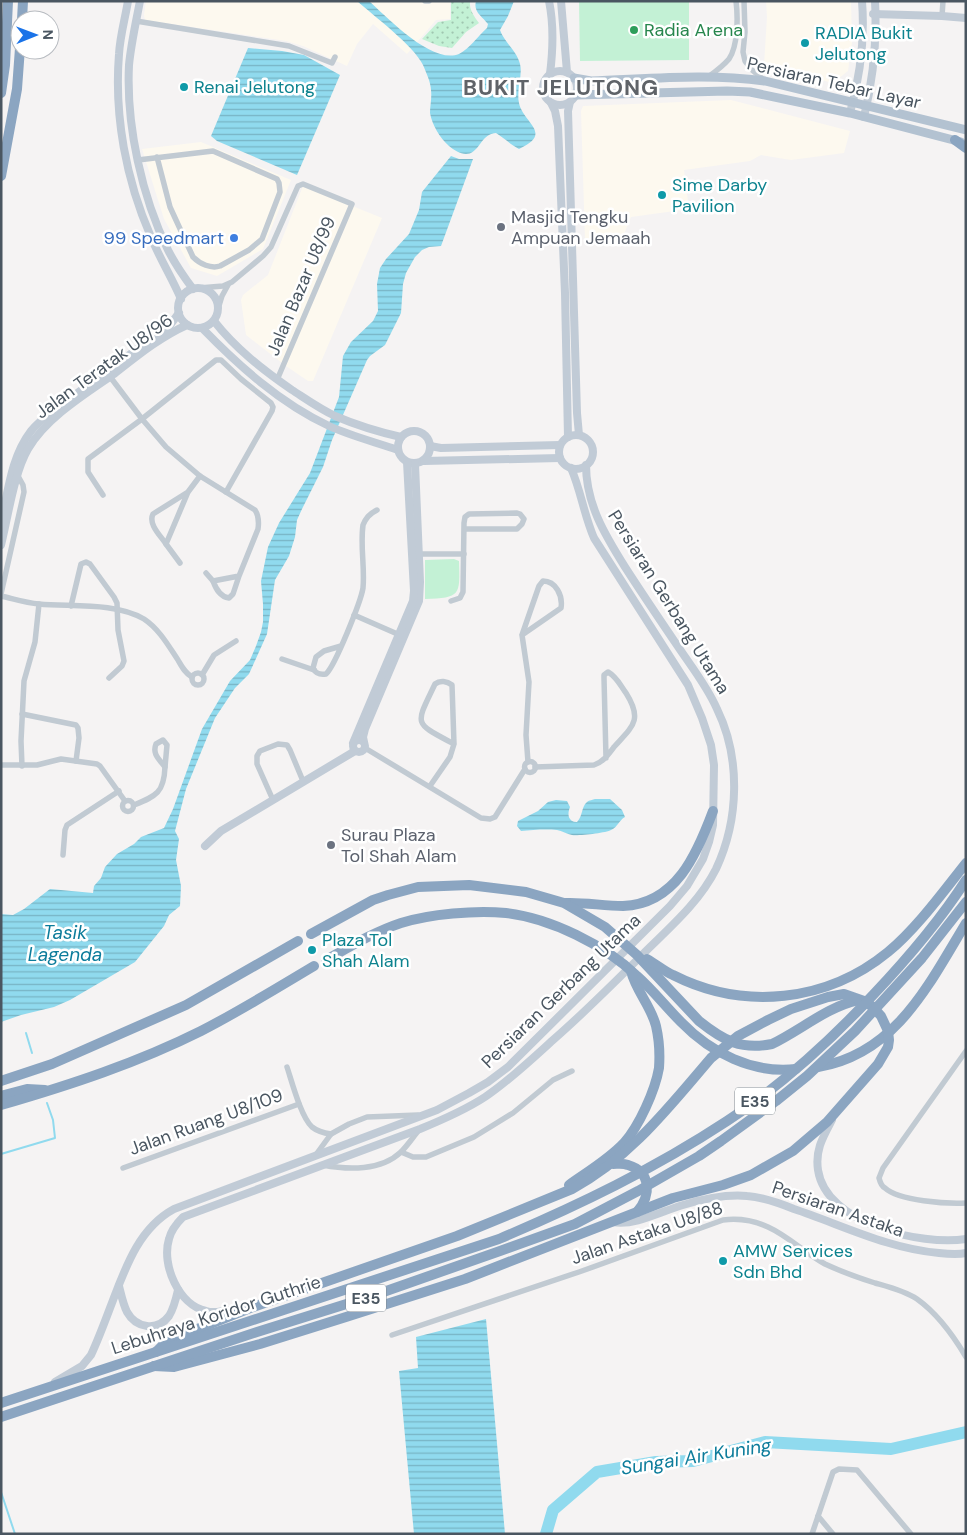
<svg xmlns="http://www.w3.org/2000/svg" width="967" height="1535" font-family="'DM Sans',sans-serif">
<defs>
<pattern id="grass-dots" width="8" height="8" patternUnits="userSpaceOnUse" patternTransform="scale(1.25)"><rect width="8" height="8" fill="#c3f1d5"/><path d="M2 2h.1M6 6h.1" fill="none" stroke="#a0c6b0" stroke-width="1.8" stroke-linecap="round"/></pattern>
<pattern id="water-rules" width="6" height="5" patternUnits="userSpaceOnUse" patternTransform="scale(1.25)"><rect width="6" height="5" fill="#90daee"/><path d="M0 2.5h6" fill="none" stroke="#78b4c4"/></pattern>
</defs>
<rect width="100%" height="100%" fill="#f5f3f3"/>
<g fill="#fdf9ef">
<path d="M146,1H450V19L436,20L407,54L373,24L357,44L347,66L303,46L286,41L145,20L144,15Z"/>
<path d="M766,1H851L852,42L848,71L833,83L764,65L767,17Z"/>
<path d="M731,100L850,131L844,153L791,160L761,155L750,161L684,170L689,209L631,217L622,239L585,240L581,111L583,106Z"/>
<path d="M201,142L291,180L263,249L217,276L191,268L164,219L142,149Z"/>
<path d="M303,186L382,218L313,381H308L286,366L246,335L241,300L243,295L268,275Z"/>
</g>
<path fill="url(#grass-dots)" d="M451,1H470C469,10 474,16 479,23L466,32L452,48L439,46L422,39L438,22L451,20Z"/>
<g fill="#c3f1d5">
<path d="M579,1H689V60L580,61Z"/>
<path d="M454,559L459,561C460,595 461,598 425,599V560Z"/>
</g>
<g fill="url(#water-rules)">
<path d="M357,1H369C387,17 432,65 459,54C469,49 478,36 487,28L488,24C482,16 473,12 476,1H514L508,16L500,30C504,42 517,51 520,64C523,76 516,90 519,103C523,123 554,133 519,149C510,144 504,138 496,133C493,133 491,134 489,135C480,140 477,154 466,154C460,154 454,150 449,146C440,138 432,125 430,113C430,106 432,98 431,90C431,83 426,72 423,65C414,46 374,16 357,1Z"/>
<path d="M248,48L282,51L304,55L340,75L297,175L217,141L211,136Z"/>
<path d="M451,156L459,159H473L441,246L429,247L422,250L415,257L406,273L403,284L401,313L385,345L370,356L367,360L332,440L323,467L302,509L297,520L295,537L289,556L275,580L267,634L249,674L235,688L215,718L186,789L175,831L179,839L176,860L181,886L180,906L169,915L164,926L135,962L70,1000L54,1007L21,1015L1,1022V914L13,915L24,909L50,889L93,893L94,886L101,878L105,867L117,854L134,844L141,837L164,828L173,809L202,729L230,681L250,660L256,646L261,632L263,622V604L261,581L268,547L279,523L310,473L339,397L343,356L351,342L373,321L378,311L377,284L380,268L386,259L409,234L419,210L422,192Z"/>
<path d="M595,799H610L622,810L625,817C619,820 618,827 611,830C606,833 578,836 572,835C567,834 562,831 557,830C545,829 532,830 521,831L517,826L518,821L538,811L548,802L556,800L567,801L570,807C567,814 568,822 577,822C583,816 581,807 587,802C589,800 593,800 595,799Z"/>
<path d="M486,1319L505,1534H414L399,1371L418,1368L416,1337Z"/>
</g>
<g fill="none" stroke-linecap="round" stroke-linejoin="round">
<g stroke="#90daee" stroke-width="2">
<path d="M26,1033L32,1053"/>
<path d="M1,1154L55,1138L53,1120L47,1103"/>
<path d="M1,1492L15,1534"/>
</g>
<path stroke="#90daee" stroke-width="12" d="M546,1534L553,1510L597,1472L656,1462L693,1461L765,1442L891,1449L966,1432"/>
<g stroke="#c1cad2" stroke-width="5.5">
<path d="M425,1H429"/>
<path d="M744,1L745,32L743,52L745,61L752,70L764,80"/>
<path d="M942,16L943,1"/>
<path d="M136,21L289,46L332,63L335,57"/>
<path d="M708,77C715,72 723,66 729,59C738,46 738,17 736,1"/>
<path d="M138,160L213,151L277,179L279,183L280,192L262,239L249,250L220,266C211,269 200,264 193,257L170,207L157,157"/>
<path d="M199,288L223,286L232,282L263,256L271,247L298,186L303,184L352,204L277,380"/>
<path d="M218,309L222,296L228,285"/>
<path d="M108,374L142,419L166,447L200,476L255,510C259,516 259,522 258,529L239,576L233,594L229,598C220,597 216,589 213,581L239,576"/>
<path d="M188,492L153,514C148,524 160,535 166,544L188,492L200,476"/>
<path d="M103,495L88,472V459L142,419L216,360H221L241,379L271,403L273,407L272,411L226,492"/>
<path d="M166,544L180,563"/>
<path d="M419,554H464"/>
<path d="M206,573L213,581"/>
<path d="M1,594L24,492L23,485L18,476"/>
<path d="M1,596C14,599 26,603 39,604C71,607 115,602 144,619C159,629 168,645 178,660C182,667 185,673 192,677"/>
<path d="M451,601L460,598L463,592L464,523L465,517L469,514L517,513L520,514L524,519L522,524L517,529H464"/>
<path d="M71,606L81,564L86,562L90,564L114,597L117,603L118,630L124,661L122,666L109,678"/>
<path d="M354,615L402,636"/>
<path d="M522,635L561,608C563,596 556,581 543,581L539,586L522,635L529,682L526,735L528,762"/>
<path d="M341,646L324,651L316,657L313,668C316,674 320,675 326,674C335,666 361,601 363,588C365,567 360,546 363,525C366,518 369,514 377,510"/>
<path d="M282,659L314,670"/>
<circle cx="198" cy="679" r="6"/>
<path d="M202,675L214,655L236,641"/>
<path d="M22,714L76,725L78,728L79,738L76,761"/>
<path d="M163,740L167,745L165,767C159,759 152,754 156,744Z"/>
<path d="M365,748L481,818L490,819L495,817L525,769"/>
<circle cx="530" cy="767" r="5.5"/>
<path d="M1,765H37L61,759L97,764L100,766L125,801"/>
<path d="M22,766L21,741L24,681L35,642L39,604"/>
<path d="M535,767L594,765C603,762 608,755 614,747C633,726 643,720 626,693C620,685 617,677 608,672L604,675V678L606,758"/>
<path d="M430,786L450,757L454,744L452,685C447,681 440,680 435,684C415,726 413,722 454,744"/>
<path d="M273,800L257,764V756L260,751L278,744L287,745L290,750L303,781"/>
<circle cx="128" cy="806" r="5.5"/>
<path d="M134,805C156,796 164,793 165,767"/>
<path d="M63,855L65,830L67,825L119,791"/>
<path d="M966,1051L883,1168L879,1178C880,1182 881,1186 885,1188C899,1201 947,1204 966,1203"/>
<path d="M287,1067C292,1082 301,1117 312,1127C317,1131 324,1133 331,1134"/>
<path d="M401,1152L413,1157H426L474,1137L513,1113L553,1080L572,1071"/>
<path d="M315,1156L331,1134L349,1124L367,1117L418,1115"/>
<path d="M323,1165C348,1170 381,1171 401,1152C408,1145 413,1137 419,1130"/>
<path d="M123,1168L299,1104"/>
<path d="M392,1335L579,1272L723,1220C739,1218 753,1220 768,1227C788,1236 805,1253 825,1264C840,1271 859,1278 875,1283C889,1287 905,1291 917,1299C938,1314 953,1335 966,1357"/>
<path d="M818,1516L833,1534"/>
<path d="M812,1534L833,1472L839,1469L857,1470L911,1534"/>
</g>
<g stroke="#c1cbd6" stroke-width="8">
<path d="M128,1C125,19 120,36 119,54C114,116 126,180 151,237C160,259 172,278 181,299"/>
<path d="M140,1C136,22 131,44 129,65C126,126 142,197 168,250C175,264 184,277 193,289"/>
<path d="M549,1C554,25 553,50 550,74"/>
<path d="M561,1L567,72"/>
<path d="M873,14L942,16L966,18"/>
<circle cx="560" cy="88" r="17"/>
<path d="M570,102L568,111L577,413L579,435"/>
<path d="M551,103L555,111L558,126L565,293L568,437"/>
<path d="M850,113C860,77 865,39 862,1"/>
<path d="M864,117C873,80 877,39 875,1"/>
<circle cx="198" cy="308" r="20"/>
<path d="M214,321C236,349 263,370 292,390C306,399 320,409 335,416C356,425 379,432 401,437"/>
<path d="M202,328C239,366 280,403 329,426C351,436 375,442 398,450"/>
<circle cx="414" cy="447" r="16"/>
<circle cx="576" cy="452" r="17"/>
<path d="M430,446L441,448L560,445"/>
<path d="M424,461L560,458"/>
<path d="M1,523C8,492 11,457 31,431C38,422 48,415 57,408L170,325L179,313"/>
<path d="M1,545C8,517 14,473 28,449C46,418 85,394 114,374C137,356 160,337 187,325"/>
<circle cx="359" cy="746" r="6"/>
<path d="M364,742L363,737L365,729L419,601L420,582L415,464"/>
<path d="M353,743L413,601L414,591L407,462"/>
<path d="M205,846L221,831L355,751"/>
<path d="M832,1120C823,1137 815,1150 818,1170C826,1224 921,1246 966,1239"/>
<path d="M613,1222C635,1226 662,1211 683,1205C703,1199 725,1194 747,1196C763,1197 779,1203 794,1209C842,1225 889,1249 939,1253C948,1254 957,1255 966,1253"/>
<path d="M119,1286C121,1294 123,1304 127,1312C136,1328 157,1332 169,1316C174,1308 176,1299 178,1290"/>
<path d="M244,1308C231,1308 218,1315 206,1311C179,1305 161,1265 169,1239C171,1230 177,1223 183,1217L420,1129C442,1120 465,1110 485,1097C510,1080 531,1060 553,1040C584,1013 613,984 642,955C668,929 699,903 716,869C739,820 741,758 717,709C708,688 694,670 681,651C662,623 643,595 625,567C605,535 586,504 586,465"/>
<path d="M55,1382L82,1366L91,1355C98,1340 104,1324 110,1308C124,1272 137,1229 174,1209L437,1110L469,1093L488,1082L508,1067L670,906L687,886L703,859L709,842L713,825L714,765L711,745L702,718L688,685L594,538C584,515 581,491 571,468"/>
</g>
<g stroke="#b3c2d1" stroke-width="9">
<path d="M574,78L591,81C649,79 708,73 765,81L966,130"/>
<path d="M576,95L727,91L750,92L850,113L961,142"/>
</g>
<g stroke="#8ba5c1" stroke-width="10">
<path d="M22,20L23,1"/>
<path d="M1,93L5,65L8,1"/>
<path d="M955,140L966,148"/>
<path d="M1,176L17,89L20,48"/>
<path d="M565,903C584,902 603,906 623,906C676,904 697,854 713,811"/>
<path d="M311,934L373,900L388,895L418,887L469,885L526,892L564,903L605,927L637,955L699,1021C724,1041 741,1050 772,1044C801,1030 827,1007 858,1000"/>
<path d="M647,959C656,964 664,971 673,975C744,1011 827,1002 888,952C916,929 943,892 966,863"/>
<path d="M326,960C351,946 374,932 401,923C430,914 475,910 506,913C550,918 605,945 637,976C653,990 666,1007 681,1022C711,1053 753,1074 796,1069"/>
<path d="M818,1067C896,1054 929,984 966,923"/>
<path d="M1,1081L52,1064L186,1005L298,941"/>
<path d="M1,1096L27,1089L45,1090"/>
<path d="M1,1105C70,1085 137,1063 201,1031C240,1011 277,988 314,966"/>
<path d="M613,1164C618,1164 623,1163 628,1165C652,1172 651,1196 637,1212"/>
<path d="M569,1185C587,1172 608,1160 624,1143C639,1126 655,1091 659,1068C660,1054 659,1039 656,1026C651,1006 636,991 631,971"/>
<path d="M154,1366L174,1367L260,1344L346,1317L465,1279L673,1198L723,1185L751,1175L793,1151L827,1122L878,1064L888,1047L889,1040L888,1031L881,1016L873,1007L864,1001L844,994L828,997L791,1009L768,1020L738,1036L711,1058C669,1107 630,1158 572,1189L457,1236L250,1308L175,1338L163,1345L156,1352"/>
<path d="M1,1403L499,1239C579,1205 654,1169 727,1121C781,1086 829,1042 873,995C907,959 939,922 966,880"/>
<path d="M1,1417L257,1332L372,1296L500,1251L575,1224L638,1191L699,1156L721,1141L776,1101L807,1076L855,1031L922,958L966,902"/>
</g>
</g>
<circle fill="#2e9e5b" stroke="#fff" stroke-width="2" cx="634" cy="30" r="5"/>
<g fill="#0f9aa8" stroke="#fff" stroke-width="2">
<circle cx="805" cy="43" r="5"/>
<circle cx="184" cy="87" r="5"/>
<circle cx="662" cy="195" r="5"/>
<circle cx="312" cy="950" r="5"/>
<circle cx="723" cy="1261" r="5"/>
</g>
<g fill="#6b7280" stroke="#fff" stroke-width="2">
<circle cx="501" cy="227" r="5"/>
<circle cx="331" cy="845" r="5"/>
</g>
<circle fill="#3f7fe0" stroke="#fff" stroke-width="2" cx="234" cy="238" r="5"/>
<g text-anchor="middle" stroke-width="5" stroke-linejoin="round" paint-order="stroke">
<g fill="#fff" stroke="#808990" stroke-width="1">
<rect x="735" y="1087.5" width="40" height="27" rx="4"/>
<rect x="346" y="1284.5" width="40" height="27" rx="4"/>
</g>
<g font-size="16" font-weight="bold" fill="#4a5661">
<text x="755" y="1107">E35</text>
<text x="366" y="1304">E35</text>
</g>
<g font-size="18" fill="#27864d" stroke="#fff" text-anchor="start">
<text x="644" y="36">Radia Arena</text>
</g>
<g font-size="18" fill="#0d838f" stroke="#fff" text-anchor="start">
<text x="815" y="39">RADIA Bukit<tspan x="815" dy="21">Jelutong</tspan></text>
<text x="194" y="93">Renai Jelutong</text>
<text x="672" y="191">Sime Darby<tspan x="672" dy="21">Pavilion</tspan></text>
<text x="322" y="946">Plaza Tol<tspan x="322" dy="21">Shah Alam</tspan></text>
<text x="733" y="1257">AMW Services<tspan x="733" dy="21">Sdn Bhd</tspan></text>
</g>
<g font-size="18" fill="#4a5661" stroke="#fff">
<text transform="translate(834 83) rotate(13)" y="6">Persiaran Tebar Layar</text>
<text transform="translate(301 286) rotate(-67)" y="6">Jalan Bazar U8/99</text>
<text transform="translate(104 366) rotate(-36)" y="6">Jalan Teratak U8/96</text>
<text transform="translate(669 602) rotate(58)" y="6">Persiaran Gerbang Utama</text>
<text transform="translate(561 991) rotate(-44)" y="6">Persiaran Gerbang Utama</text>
<text transform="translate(206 1122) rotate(-20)" y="6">Jalan Ruang U8/109</text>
<text transform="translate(838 1209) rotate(19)" y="6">Persiaran Astaka</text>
<text transform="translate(647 1233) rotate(-19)" y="6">Jalan Astaka U8/88</text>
<text transform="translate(216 1315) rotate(-18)" y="6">Lebuhraya Koridor Guthrie</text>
</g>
<g font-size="18" fill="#5b616d" stroke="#fff" text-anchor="start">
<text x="511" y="223">Masjid Tengku<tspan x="511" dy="21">Ampuan Jemaah</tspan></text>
<text x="341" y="841">Surau Plaza<tspan x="341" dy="21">Tol Shah Alam</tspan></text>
</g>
<g font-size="18" fill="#366cbe" stroke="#fff" text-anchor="end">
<text x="224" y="244">99 Speedmart</text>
</g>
<g font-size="19" font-style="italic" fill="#0c7c9b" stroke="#fff">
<text x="65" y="939">Tasik<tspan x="65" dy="22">Lagenda</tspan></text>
<text transform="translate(696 1456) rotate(-9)" y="7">Sungai Air Kuning</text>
</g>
<g font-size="22" font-weight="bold" letter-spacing="1" fill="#5f6368" stroke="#fff">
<text x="561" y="95">BUKIT JELUTONG</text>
</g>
</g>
<rect width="967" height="1535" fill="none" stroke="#4a5661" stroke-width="5"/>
<g transform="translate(35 35) rotate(89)"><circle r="24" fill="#ffffff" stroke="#b7bbc0"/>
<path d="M0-4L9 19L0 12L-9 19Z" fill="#1a73e8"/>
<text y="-8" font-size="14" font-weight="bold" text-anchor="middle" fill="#4a5661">N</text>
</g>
</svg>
